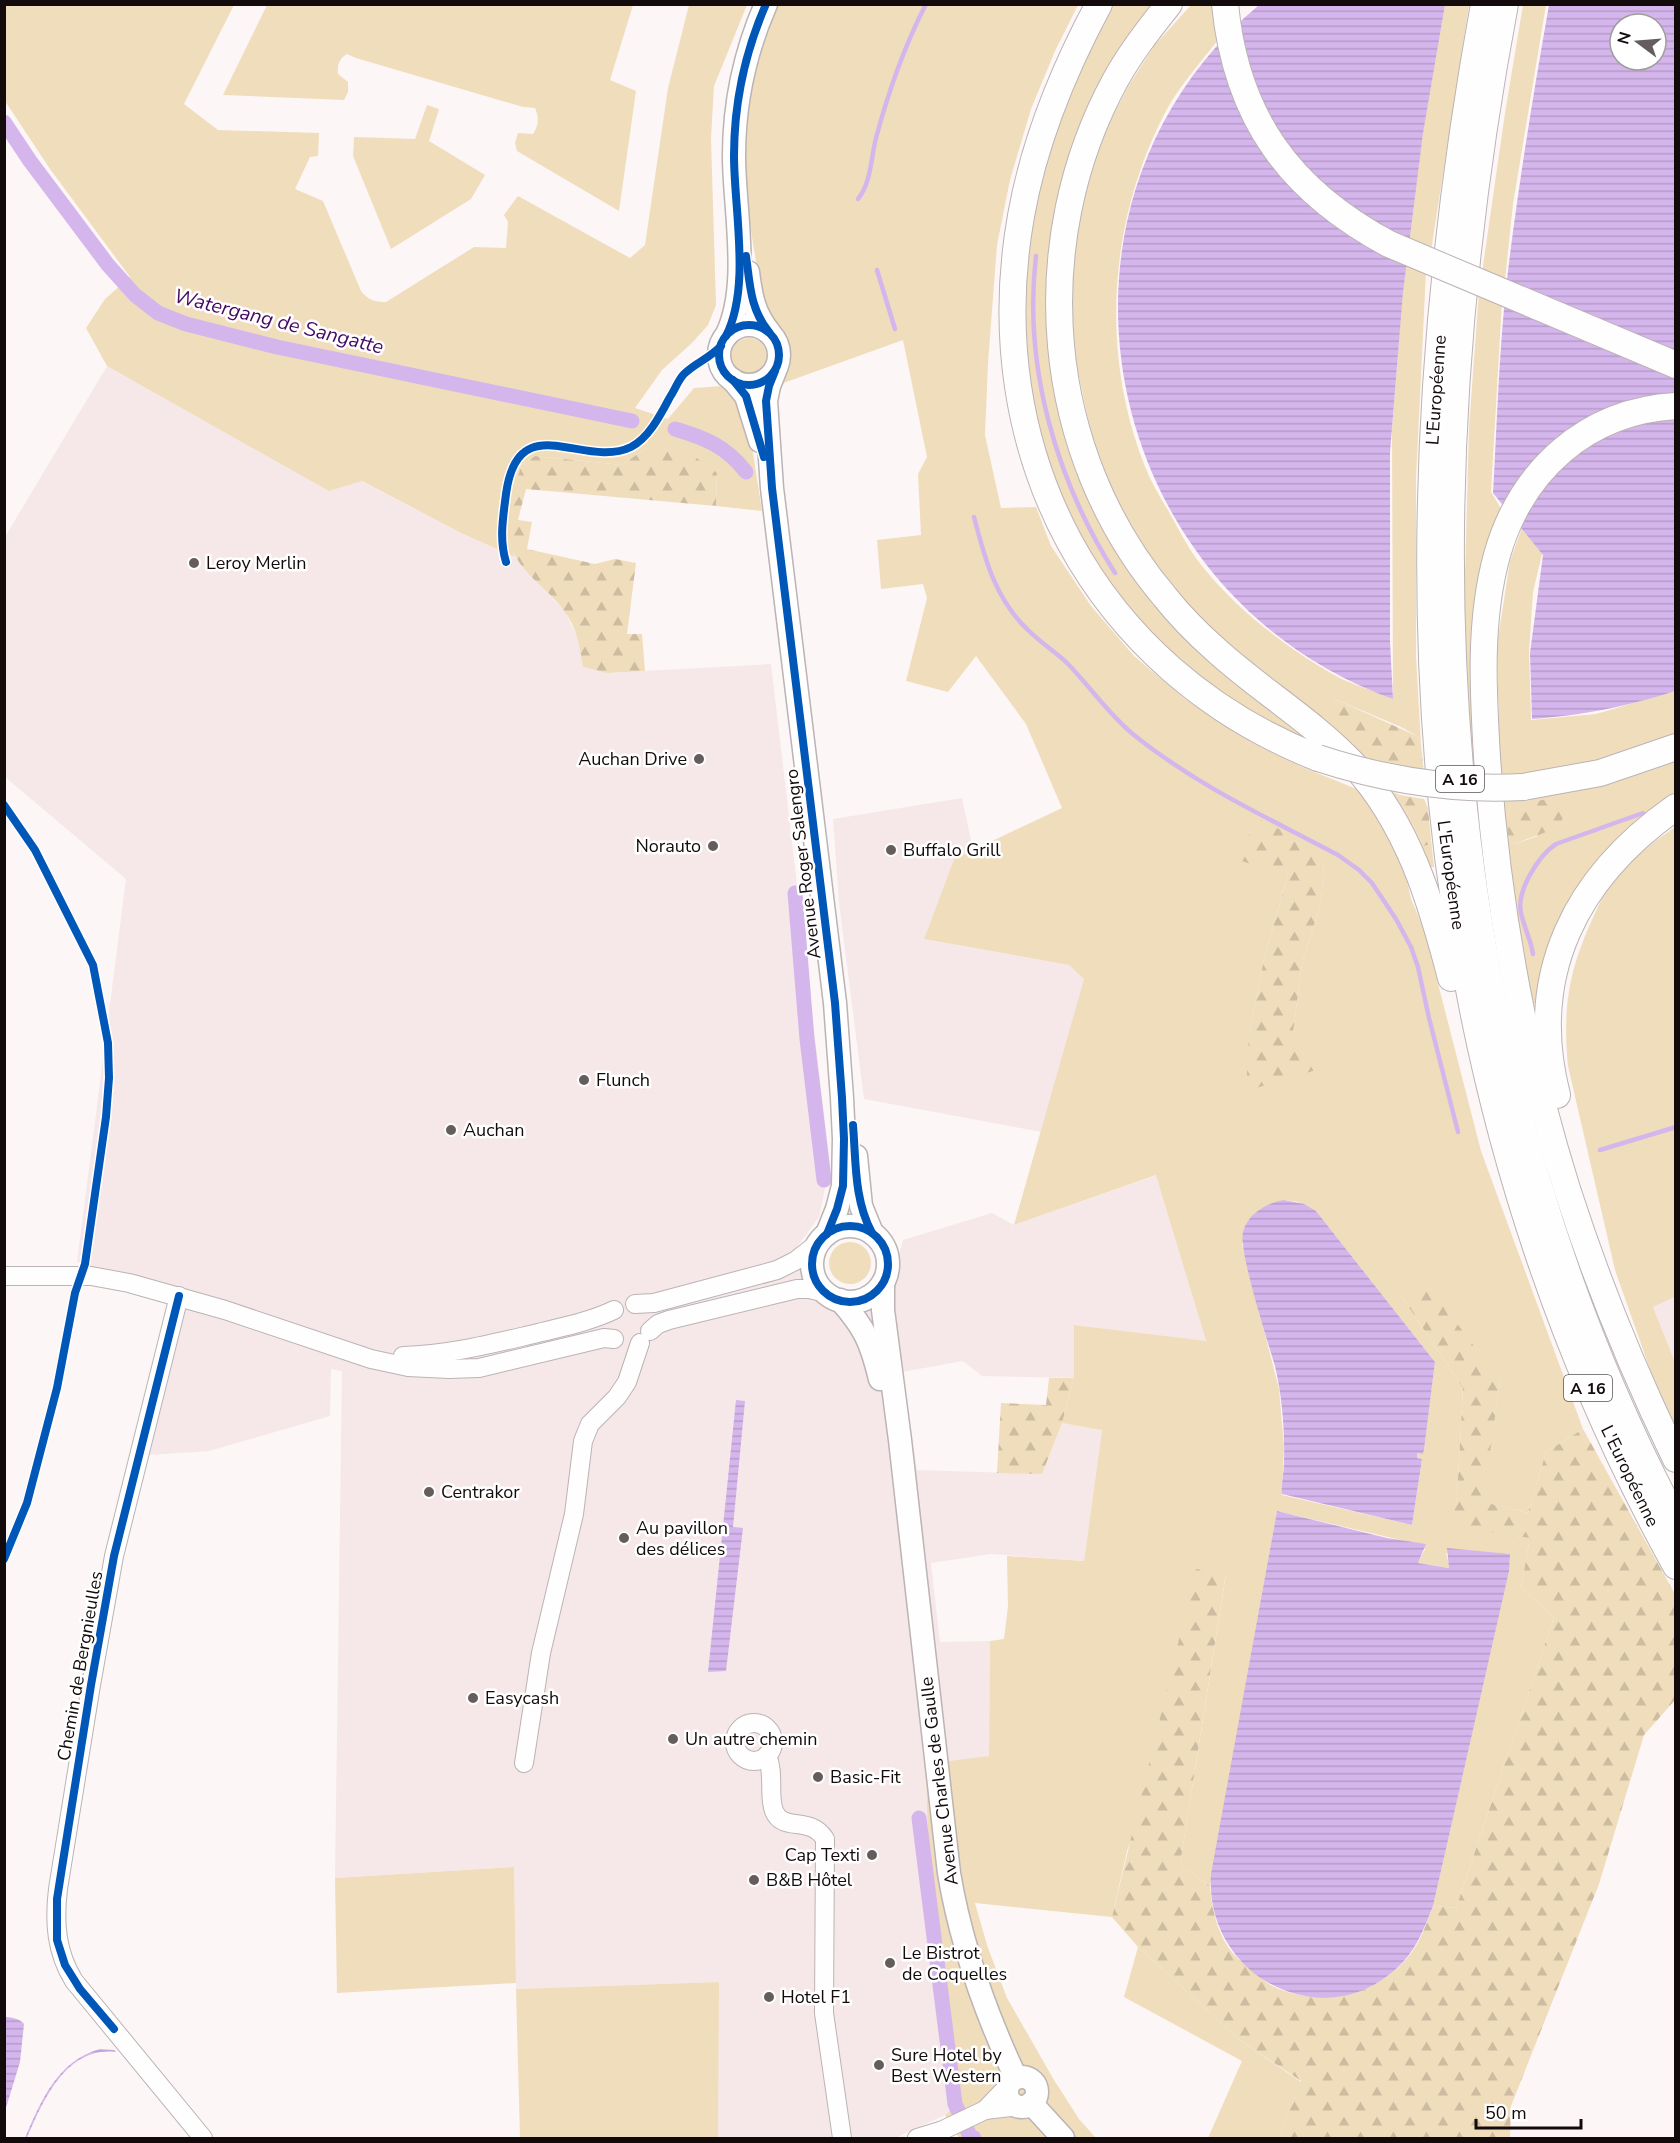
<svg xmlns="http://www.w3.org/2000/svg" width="1680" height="2143" font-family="'Nunito Sans',sans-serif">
<defs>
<pattern id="forest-firs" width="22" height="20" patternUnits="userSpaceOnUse" patternTransform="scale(1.5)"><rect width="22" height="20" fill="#f0ddbc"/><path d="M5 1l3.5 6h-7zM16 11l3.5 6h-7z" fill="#cdbca0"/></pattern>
<pattern id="water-rules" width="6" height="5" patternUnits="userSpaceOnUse" patternTransform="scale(1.5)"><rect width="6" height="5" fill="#d5b6ec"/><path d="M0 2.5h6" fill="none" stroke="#b69bc9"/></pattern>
</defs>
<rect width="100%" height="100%" fill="#fcf6f6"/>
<g fill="#f6e8e8">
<path d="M107,366L329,490L361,481L461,533L515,557L565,612L579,640L584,667L607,673L771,664L830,1165L819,1217L797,1247L807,1295L826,1301L839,1309L866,1310L888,1296L903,1240L992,1213L1014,1225L1157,1175L1206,1342L1075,1325L1074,1378L982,1376L963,1361L902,1372L917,1470L1042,1474L1062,1423L1102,1429L1084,1561L991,1554L931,1563L940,1642L990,1641L989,1757L926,1764L928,1850L959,2103L945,2115L895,2138H718V1982L516,1989L514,1867L335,1878L342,1371L331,1369L330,1416L209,1451L133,1456L170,1305L77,1262L126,879L5,777V537Z"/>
<path d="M962,798L973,850L954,859L924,939L1070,965L1084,979L1042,1132L864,1099L839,903L833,819Z"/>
<path d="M1675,1296V1362L1653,1307Z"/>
</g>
<g fill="#f0ddbc" fill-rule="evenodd">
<path d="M4,5H234L184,104L218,130L319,133L318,156L310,157L295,189L323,201L361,291C368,300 375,302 386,302L474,247L506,248L508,222L504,215L518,196L630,258L645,245L668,88L689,5H747L714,86L711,138L716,305L708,325L693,342L662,370L635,408L668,419L694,388L722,386L736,399L751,440L762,511L716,506L717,473L646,448L622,465L535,456L521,465L511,518L509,540L515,557L461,533L362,481L329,491L107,366L86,328L105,299L130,277L50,169L5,101Z"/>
<path d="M267,5H633L610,80L636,91L619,211L517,151L515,143L518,133L533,134C539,125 539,118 535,108L523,107L356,58L347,54C339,59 337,65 338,74L348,82V92L344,100L223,95Z"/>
<path d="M777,5H1078L1055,51L1031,109L1010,180L997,245L988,363L985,435L1001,508L1036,507L1051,546L1091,606L1134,656L1185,699L1255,744L1302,767L1359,790L1399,846L1411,899L1424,929L1481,1151L1583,1429L1546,1452L1528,1513L1482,1502L1500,1381L1402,1297L1463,1388L1457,1497L1452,1526L1530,1538L1521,1587L1554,1617L1456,1908L1433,1906L1510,1560L1446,1553L1450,1568L1418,1563L1425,1549L1405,1541L1277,1511L1210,1886L1180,1865L1226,1574L1127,1851L1112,1917L975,1903L987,1945L1007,1998L1054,2080L1079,2119L1096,2138H959L945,2115L959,2103L928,1850L926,1764L989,1756L990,1641L1004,1639L1008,1606L1007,1556L1084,1561L1102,1430L1062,1423L1074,1378V1325L1206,1341L1156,1175L1014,1225L1084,979L1069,965L924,939L954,859L1062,808L1026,724L976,656L948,692L906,681L927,598L923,584L881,589L877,540L921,535L918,474L927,457L903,340L778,385L787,369L789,352L783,333L765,317L744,188V124L752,74ZM1324,864L1321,902L1302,964L1293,1033L1249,1034L1264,959L1288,875ZM1284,1200L1298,1202L1316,1211L1435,1362L1424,1450L1423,1454L1417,1453V1458L1422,1459L1412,1525L1282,1495L1284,1446L1279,1389L1242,1244Z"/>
<path d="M1109,5H1156L1126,48L1050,297L1116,543L1324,753L1284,737L1163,654L1072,535L1029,417L1018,309L1037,179L1052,131Z"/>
<path d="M1191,5H1217L1218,40C1201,62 1181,84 1167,109C1107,221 1099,360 1149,476C1155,489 1162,500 1169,512C1179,530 1189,550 1202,566C1236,609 1290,651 1338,677C1355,686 1375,691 1393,698L1392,430L1405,260L1426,271L1416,479V657L1421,744L1417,736L1401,727L1337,700L1332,705V717L1381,765L1362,763L1231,648L1179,600L1131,531L1094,448L1075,357L1070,312L1072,260L1080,213L1090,173L1105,131L1129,85L1154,46Z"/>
<path d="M1445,5H1469L1431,251L1408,242L1420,146Z"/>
<path d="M1523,5H1546L1513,204L1505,280L1482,273L1505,113Z"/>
<path d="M427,105L439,109L429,141L485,175L471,199L391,249L353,156L354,137L415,139Z"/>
<path d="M1479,291L1502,301L1491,492L1503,512L1478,762H1470L1464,613L1469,428Z"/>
<circle cx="749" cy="356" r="18"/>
<path d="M1522,528L1543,550L1533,592L1529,652L1531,720L1596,714L1675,691V736L1662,743L1553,773L1500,778L1497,645L1510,561Z"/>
<path d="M1675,760V798L1636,827L1541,1003H1528L1498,799L1595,786L1649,771ZM1511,806L1538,836L1515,844L1509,841L1506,820Z"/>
<path d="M1386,789L1400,795L1395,796L1408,814L1423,846L1428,845L1431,840L1434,867H1425Z"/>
<path d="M1675,827L1676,1296L1653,1307L1675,1362V1431L1652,1375L1615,1270L1568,1066C1562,1003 1570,966 1597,909C1602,899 1607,885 1614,877C1632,858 1655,841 1675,827Z"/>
<circle cx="850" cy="1263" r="21"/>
<path d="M514,1867L516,1983L337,1993L335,1878Z"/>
<path d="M1138,1947L1241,2041L1301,2082L1279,2138H1208L1242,2061L1124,1997Z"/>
<path d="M719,1982L718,2138H520L516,1989Z"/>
</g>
<g fill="url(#forest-firs)">
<path d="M646,448L687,451L717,473L716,506L526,489L518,520L532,522L527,549L595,564L615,559L636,563L627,634H642L645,671L607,673L583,667C580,648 577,627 564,611C548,588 517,571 510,543C505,525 517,484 521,465L535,456L622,465Z"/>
<path d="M1337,700L1417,736L1421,744L1424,774L1381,765L1372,760L1336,726L1332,717V705Z"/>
<path d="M1400,795L1424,799L1428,808L1431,840L1428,845L1423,846L1408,814L1394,796Z"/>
<path d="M1563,796L1567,799C1569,832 1538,833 1515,844L1509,841L1506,820L1511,806Z"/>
<path d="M1261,820L1315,847L1324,864L1321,902L1302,964L1293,1033L1316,1070L1246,1091L1249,1034L1264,959L1288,875L1231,858Z"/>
<path d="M1423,1278L1500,1381L1483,1502L1528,1513L1546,1452L1583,1429L1675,1594V1700L1644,1735L1599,1884L1511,2106L1510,2138H1279L1301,2081L1241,2041L1138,1947L1112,1917L1196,1569L1226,1573L1180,1865L1210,1886C1212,1908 1216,1928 1228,1947C1234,1956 1242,1962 1251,1969C1258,1975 1265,1982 1272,1986C1320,2009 1381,1995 1412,1952C1422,1938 1427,1922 1433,1906L1456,1908L1554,1617L1521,1587L1530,1538L1451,1527L1457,1497L1463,1388L1402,1297Z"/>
<path d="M1049,1378H1074L1062,1423L1042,1474L997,1473L1001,1403L1046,1405Z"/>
</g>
<g fill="url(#water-rules)" fill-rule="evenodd">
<path d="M1259,5H1445L1423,133L1403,292L1390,453V641L1393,699C1101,595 1018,208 1259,5Z"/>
<path d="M1549,5H1675V691C1625,707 1585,715 1532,719L1530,653L1543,555L1493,493C1497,422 1499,350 1507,279C1518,187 1533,96 1549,5ZM1620,24H1656V60H1620Z"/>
<path d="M1284,1200L1304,1204L1316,1211L1435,1362L1424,1450L1423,1454L1417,1453V1458L1422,1459L1412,1525L1282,1494C1281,1484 1284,1473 1284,1462C1285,1431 1282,1396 1275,1366C1268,1342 1238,1250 1243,1232C1248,1213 1267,1203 1284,1200Z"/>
<path d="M736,1400L745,1401L733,1527L743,1528L726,1671L708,1672Z"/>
<path d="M1277,1511L1387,1538L1426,1544L1418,1563L1449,1568L1447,1548L1510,1554L1509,1571L1433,1906C1425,1926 1418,1946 1403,1962C1329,2041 1204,1979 1211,1874Z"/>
<path d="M5,2017C12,2017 20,2019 24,2024L20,2062L5,2111Z"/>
<path d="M100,2049L114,2050L116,2052C66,2046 43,2101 27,2138H25C41,2101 57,2061 100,2049Z"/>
</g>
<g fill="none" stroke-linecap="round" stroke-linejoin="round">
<g stroke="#d5b6ec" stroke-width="4.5">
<path d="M858,199C871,183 871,158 876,138C888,93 904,47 926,4"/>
<path d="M1036,256C1023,366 1056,480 1115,573"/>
<path d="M877,270L895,329"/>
<path d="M974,517C985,559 995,599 1028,630C1040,642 1054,651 1066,662C1090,686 1108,714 1134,735C1196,785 1268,818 1338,855L1359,870L1372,883L1396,919L1411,947L1418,967L1429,1018L1458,1132"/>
<path d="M1533,954C1531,940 1524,927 1521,913C1516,891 1539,855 1556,844L1643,813"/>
<path d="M1600,1150L1676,1127"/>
</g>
<g stroke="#d5b6ec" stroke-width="15">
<path d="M4,122L30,161L108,265L135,295L158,313L186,324L277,347L632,421"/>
<path d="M675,429C705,438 726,446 746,472"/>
<path d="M795,893L807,1039L824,1180"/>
<path d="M919,1818L955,2104L970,2136L974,2138"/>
</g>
<g stroke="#bbb3b4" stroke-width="20">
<g id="minor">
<path d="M4,1276H91L129,1283L225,1310L371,1359L408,1367L449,1369L479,1368L604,1338L614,1339"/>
<path d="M179,1296L114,1556L91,1685L58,1889C54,1922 56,1952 74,1981L203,2138"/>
<path d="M635,1304L654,1303L777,1270L795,1261L818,1243"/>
<path d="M650,1331L658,1324L669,1320L797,1289H809L826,1293"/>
<path d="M403,1356C448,1355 491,1344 534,1334C561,1327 589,1322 614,1310"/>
<circle cx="754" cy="1742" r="19"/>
<path d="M767,1755C775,1775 768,1795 774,1811C783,1833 810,1815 825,1839L824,2013L842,2138"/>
<path d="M524,1763L541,1653L574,1514L583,1441L590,1424L617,1397L627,1382L640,1343"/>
<path d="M985,2110L1019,2106"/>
<path d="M917,2138L943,2130L985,2110L1008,2086"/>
</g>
</g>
<g stroke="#bbb3b4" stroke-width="25">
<g id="major">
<path d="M748,272C751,296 754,314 770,333"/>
<circle cx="749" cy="355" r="30"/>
<path d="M726,336C751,287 734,209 734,156C734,103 745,52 766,4"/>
<path d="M775,371L769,386L766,401L772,488L835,1003L842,1098L844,1139L843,1186L837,1209L827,1234"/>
<path d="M733,380L746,396L760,441"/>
<path d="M856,1156L861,1206L872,1233"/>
<circle cx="850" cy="1264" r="38"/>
<path d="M883,1283V1310L900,1440L949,1873C961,1945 985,2012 1016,2078"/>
<path d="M840,1300C865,1328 871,1342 880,1379"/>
<circle cx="1022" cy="2092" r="15"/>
<path d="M1031,2103L1063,2138"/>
</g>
</g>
<g stroke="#bbb3b4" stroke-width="28">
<g id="highway">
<path d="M1099,4C1063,71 1034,142 1021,216C979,452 1094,669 1318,758"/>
<path d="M1169,4C1150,28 1131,52 1116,79C1026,243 1043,453 1165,597C1180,616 1198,634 1216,650C1260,690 1311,720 1352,763C1408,823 1431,901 1451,978"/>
<path d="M1484,4C1386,542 1406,1078 1676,1566"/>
<path d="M1505,4C1408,518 1428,1052 1676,1522"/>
<path d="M1676,406C1586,411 1521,471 1497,555C1479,620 1483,690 1487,757C1497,903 1523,1049 1567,1189C1597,1282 1633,1371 1676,1459"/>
<path d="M1523,787L1600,773L1676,747"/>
<path d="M1557,1095C1526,974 1576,877 1676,807"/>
</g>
</g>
<use href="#minor" stroke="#fffefe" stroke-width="18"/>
<use href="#major" stroke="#fffefe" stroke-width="22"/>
<use href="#highway" stroke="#fffefe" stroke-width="26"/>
<g stroke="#bbb3b4" stroke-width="28" stroke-linecap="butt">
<g id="highway-bridge">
<path d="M1225,4C1236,118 1290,191 1389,244L1676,365"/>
<path d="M1318,758C1385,780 1452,791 1523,787"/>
</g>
</g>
<use href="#highway-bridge" stroke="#fffefe" stroke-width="26"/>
<g stroke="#fff" stroke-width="11">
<g id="cycleway">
<path d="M746,256C750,284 750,309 769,332"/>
<circle cx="749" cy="355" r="30"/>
<path d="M726,336C751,287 734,209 734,156C734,103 745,52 766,4"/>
<path d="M775,371L769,386L766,401L772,488L835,1003L842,1098L844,1139L843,1186L837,1209L827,1234"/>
<path d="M733,380L746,396L764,457"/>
<path d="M506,562C499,539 503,518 506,494C518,405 584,470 631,447C649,438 661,414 670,397C675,390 678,380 684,374C695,363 710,358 721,346"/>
<path d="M4,805L35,850L93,965L108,1043L109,1078L106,1117L85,1264L75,1293L57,1388L27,1503L4,1559"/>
<path d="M853,1125C856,1161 854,1200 872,1233"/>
<circle cx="850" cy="1264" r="38"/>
<path d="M114,2029L80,1989L65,1965L57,1940V1899L91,1685L114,1556L179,1296"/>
</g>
</g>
<use href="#cycleway" stroke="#0057b8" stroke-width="8"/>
</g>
<g fill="#655d5d" stroke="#fff" stroke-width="2">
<circle cx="194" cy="563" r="6"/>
<circle cx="699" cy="759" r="6"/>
<circle cx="713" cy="846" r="6"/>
<circle cx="891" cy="850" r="6"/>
<circle cx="584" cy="1080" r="6"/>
<circle cx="451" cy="1130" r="6"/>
<circle cx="429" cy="1492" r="6"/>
<circle cx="624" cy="1538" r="6"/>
<circle cx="473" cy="1698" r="6"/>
<circle cx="673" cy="1739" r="6"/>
<circle cx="818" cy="1777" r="6"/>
<circle cx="872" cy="1855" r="6"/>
<circle cx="754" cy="1880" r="6"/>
<circle cx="890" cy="1963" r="6"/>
<circle cx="769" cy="1997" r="6"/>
<circle cx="879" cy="2065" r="6"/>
</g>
<g text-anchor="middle" stroke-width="5" stroke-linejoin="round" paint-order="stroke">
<g fill="#fff" stroke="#5a5454" stroke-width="1.5">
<rect x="1436" y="766" width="48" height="26" rx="4.5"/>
<rect x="1564" y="1375" width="48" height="26" rx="4.5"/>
</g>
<g font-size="16" font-weight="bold" fill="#130b0b">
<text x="1460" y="785">A 16</text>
<text x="1588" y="1394">A 16</text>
</g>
<g font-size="18" fill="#130b0b" stroke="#fff">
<text transform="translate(1436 390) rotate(-86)" y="6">L'Européenne</text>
<text transform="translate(803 864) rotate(-97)" y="6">Avenue Roger Salengro</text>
<text transform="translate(1451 875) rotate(82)" y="6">L'Européenne</text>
<text transform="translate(1630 1476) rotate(64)" y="6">L'Européenne</text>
<text transform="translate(80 1666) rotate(-80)" y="6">Chemin de Bergnieulles</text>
<text transform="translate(939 1781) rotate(-97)" y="6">Avenue Charles de Gaulle</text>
</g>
<g font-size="18" fill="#130b0b" stroke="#fff" text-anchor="start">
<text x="206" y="569">Leroy Merlin</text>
<text x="687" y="765" text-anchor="end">Auchan Drive</text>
<text x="701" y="852" text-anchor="end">Norauto</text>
<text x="903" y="856">Buffalo Grill</text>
<text x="596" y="1086">Flunch</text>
<text x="463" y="1136">Auchan</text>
<text x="441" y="1498">Centrakor</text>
<text x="636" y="1534">Au pavillon<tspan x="636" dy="21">des délices</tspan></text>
<text x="485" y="1704">Easycash</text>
<text x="685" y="1745">Un autre chemin</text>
<text x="830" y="1783">Basic-Fit</text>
<text x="860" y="1861" text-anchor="end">Cap Texti</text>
<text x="766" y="1886">B&amp;B Hôtel</text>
<text x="902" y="1959">Le Bistrot<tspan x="902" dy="21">de Coquelles</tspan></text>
<text x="781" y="2003">Hotel F1</text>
<text x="891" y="2061">Sure Hotel by<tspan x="891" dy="21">Best Western</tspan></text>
</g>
<g font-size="20" font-style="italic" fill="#450a67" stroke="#fff">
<text transform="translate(279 321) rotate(14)" y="7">Watergang de Sangatte</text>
</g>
</g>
<rect width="1680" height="2143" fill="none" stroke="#130b0b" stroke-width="12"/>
<g transform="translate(1638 42) rotate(286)"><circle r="28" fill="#ffffff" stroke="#a19d9d" stroke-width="1.5"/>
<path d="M0-4.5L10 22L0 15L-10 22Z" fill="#655d5d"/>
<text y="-9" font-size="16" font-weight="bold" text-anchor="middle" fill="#130b0b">N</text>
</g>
<path d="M1476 2119v9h105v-9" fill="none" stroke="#130b0b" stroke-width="3"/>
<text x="1485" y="2119" font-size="18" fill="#130b0b" stroke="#ffffff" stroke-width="4.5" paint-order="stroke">50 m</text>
</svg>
